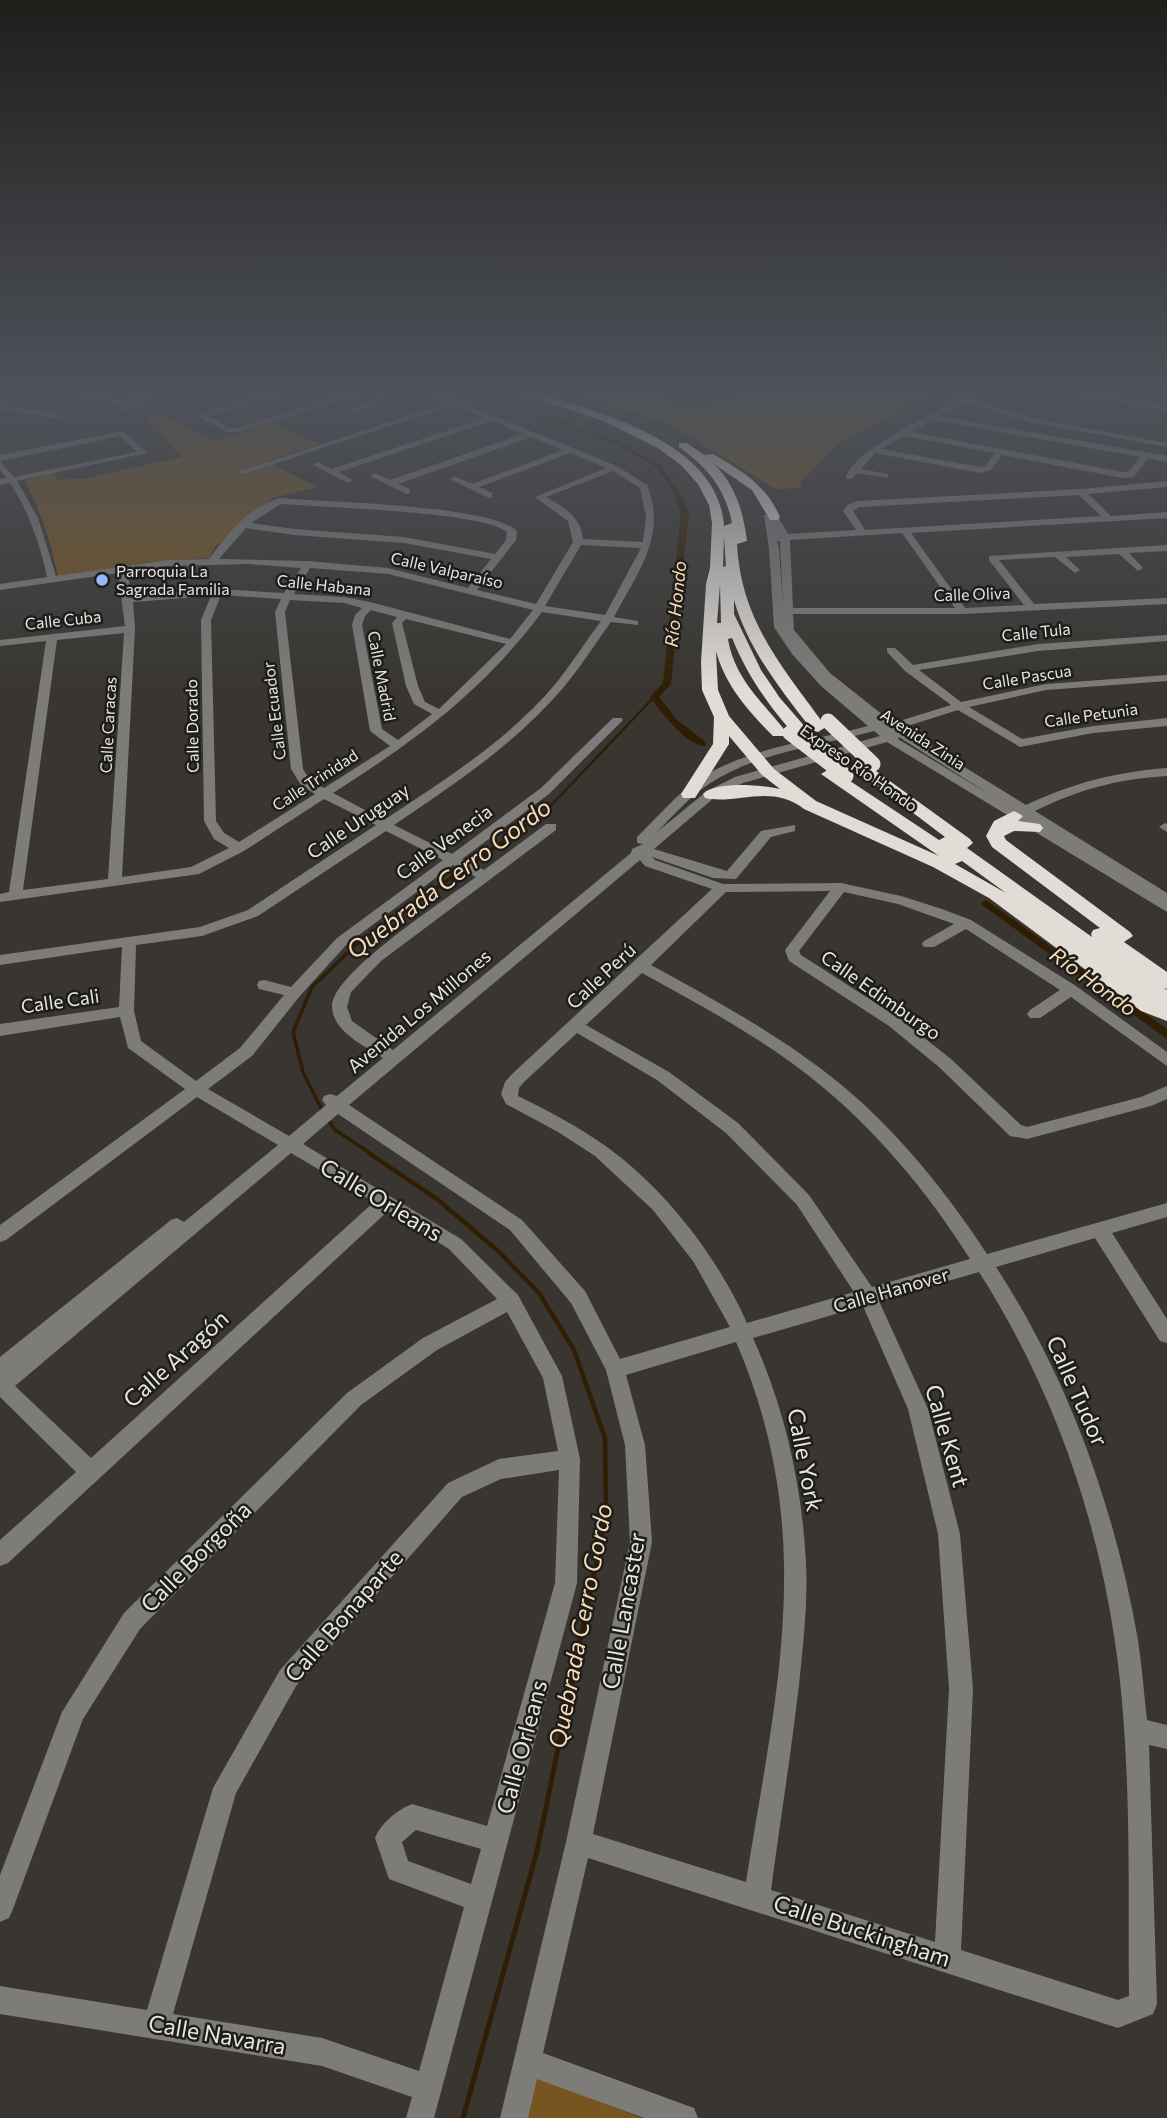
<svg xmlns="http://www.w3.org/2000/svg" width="1167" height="2118" font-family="Commissioner,sans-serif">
<rect width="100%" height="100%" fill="#393631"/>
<g fill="#765521">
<path d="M576,394H647L688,407L762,394H931L840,442L800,482L801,488L776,489L769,485C745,471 648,406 627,412Z"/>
<path d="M163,415L213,441L272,422L319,444L266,461L317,487L273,498L215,547L209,558L151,562L58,577C51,542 41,512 25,481L54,473L57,480L86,478L182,457L145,420Z"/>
<path d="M533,2075L642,2118H523Z"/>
</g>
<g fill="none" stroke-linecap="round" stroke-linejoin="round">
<path stroke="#2f1e03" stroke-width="2.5" d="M515,833L544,813L654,697"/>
<g stroke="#2f1e03" stroke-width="3.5">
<path d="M322,1110L303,1072L293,1032L312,987L358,943L517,832"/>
<path d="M328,1120L335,1130L373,1155"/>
</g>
<path stroke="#2f1e03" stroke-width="4.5" d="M370,1154L437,1199L498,1251L539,1293L574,1350L605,1438L606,1513L594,1574"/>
<path stroke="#2f1e03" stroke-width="5" d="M463,2118L537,1851L594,1573"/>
<g fill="#2f1e03" fill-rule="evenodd">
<path d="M481,394H489L621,443L661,466L679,492L689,512L671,684L659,697L677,720L706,742V746C687,747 661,712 650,697L663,683L681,512L673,492L657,468L617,445Z"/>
<path d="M986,900L1167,1029V1039L982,905L981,903Z"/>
</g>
<g fill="#7e7c79" fill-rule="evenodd">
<path d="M67,394C93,394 124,408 147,395L154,397L126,412L122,410L128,406Z"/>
<path d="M268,394H280L208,416L230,428H237L349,394H361L238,432H226L197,416Z"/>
<path d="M429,394H440L617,466L647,485C668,535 637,573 614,617L638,621V625L611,622C595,644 580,668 563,688C515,744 455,784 394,825L452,854L541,788L613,718H621L623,720L549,794L462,859L484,870L546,824H556V830L381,961L351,992L347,1007L352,1021L393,1050L631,853L632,849L643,844L637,843V837C658,817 677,793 701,778C750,747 813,741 868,726L821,686L792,654L774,627L769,548L764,515H777L788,534L856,530L843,511L847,505L858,501L1081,489L1167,481V487L1088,494L1111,516L1167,512V518L911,533L965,608L1024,605L989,560V556L1167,545V551L1129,553L1143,568L1138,571L1119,554L1066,557L1080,570L1075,573L1055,557L999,560L1034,604L1167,598V604L962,614H793L794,630L830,673L893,723L951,705L905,671L887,652V648H895L913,665L1038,644L1167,635V641L1038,651L919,670L961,702L1046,684L1167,675V681L1046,690L969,707L1022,739L1093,726L1167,718V726L1093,733L1020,747L958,710L901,728L1026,805C1073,783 1115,772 1167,768V776C1117,779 1080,789 1035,811L1167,893V912L887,742L743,783L715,797L654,849L727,871L761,831L795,825V831L771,837L736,879L713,878L652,857L655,860L723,884L841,883L901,896L942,909L971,920L1076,986L1167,1052V1066L1071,997L1040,1018H1030L1027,1014L1030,1010L1060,990L966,929L934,947H924L922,944L924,941L954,924L898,904L844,892L799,951L801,955L899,1018L951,1059L1021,1125L1027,1127L1141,1097L1167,1086V1099L1151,1106L1027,1139L1010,1136L939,1067L889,1026L789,961L785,950L830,891L726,892L651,965C709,997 767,1028 820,1068C886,1117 942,1185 987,1254L1167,1203V1217L1112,1233L1167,1319V1343L1160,1341L1095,1238L996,1267C1069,1379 1115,1509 1138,1640C1142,1667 1144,1694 1147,1720L1167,1725V1749L1149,1745L1157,2004L1153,2014L1118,2028L588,1858L543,2053L694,2108L698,2118H644L537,2079L528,2118H500L566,1842L630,1542L625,1445L606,1370L571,1303L510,1230L338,1114L303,1144L461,1239L518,1295L562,1376L580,1459L577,1583L434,2118H406L412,2097L322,2066L0,2014V1986L147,2010L213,1788L280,1670L448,1483L499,1459L558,1451L543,1378L507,1312L437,1350L361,1405L140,1629L83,1719L13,1909L9,1918L0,1922V1875L62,1712L124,1613L347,1393L423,1338L497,1299L449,1249L388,1211L8,1563L0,1566V1540L76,1472L0,1397V1357L171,1220L177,1218L184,1222L278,1145L197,1097L6,1240L0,1242V1225L185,1089L128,1048L120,1017L0,1036V1024L119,1007L122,947L0,965V955L200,927L248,910L376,825L324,799L244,851L199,874L0,902V894L9,892L46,641L0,646V640L125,626L118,573L0,590V584L47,577C40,544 29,512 10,483L0,485V479L7,478L0,470V461L14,477L137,452L121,436L0,461V455L123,431L147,453L17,481L38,518L56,576L168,560L209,559C227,534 249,507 280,498C323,502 492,505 517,531L516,540L477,590L536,604L573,542L568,521L535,497L606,468L570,453L479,487L492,493V497L489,498L450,479L454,476L472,484L563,450L531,437L398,484L410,489V493L407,494L370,476L374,473L390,480L523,434L492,421L339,472L352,480L348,483L313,465L317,462L332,469L484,418L454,405L244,474L237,472L447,403ZM613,471L640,488L646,517L643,542L583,539C581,517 564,507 546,497ZM1079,495L1101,516L865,530L853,511L859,507ZM281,504C320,507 485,512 507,532L506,540L495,554L404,537L294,529L251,523ZM246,528L294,535L404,543L491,559L468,588L388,568L308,561L219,559ZM902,533L955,608H793L790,540ZM777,541H780L783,607L779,548ZM581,545L641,548L605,615L545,606ZM249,564L301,568L284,593L217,589L132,596L127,572L168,566ZM310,568L388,574L533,610L510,639L370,602L344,597L294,594ZM221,595L281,599L275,612L291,769L301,785L315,794L239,842L224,833L216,821L211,620ZM211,596L201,620L204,821L214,839L229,848L191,867L122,877L135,629L133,602ZM290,600L344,603L362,608L355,615L352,625L370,731L390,746L324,788L310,780L303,769L285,612ZM371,610L397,617L392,623L406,686L414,704L432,714L398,740L382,729L362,625L365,616ZM542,612L601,621C586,641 572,663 557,682C510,739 446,779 384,820L333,793C416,740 482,692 542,612ZM406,619L506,644L439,709L425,702L418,686L402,623ZM124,633L108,879L23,890L57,640ZM874,731L880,736L735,777L707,791L657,832C673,816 689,797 709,784C757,752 820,746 874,731ZM899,737L992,796L898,739ZM386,831L443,860L337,938L291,987L264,980L259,981L257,985L259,989L284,995L240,1048L196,1081L141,1041L134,1011L136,945L202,936L258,916ZM640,860L645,866L712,889L512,1074L505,1082L501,1094L506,1104L558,1132L595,1156L653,1210L693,1261L730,1327L620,1359L585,1291L522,1220L349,1105ZM453,865L476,877C448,898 330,974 332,1007C333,1032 365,1046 383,1058L337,1096L330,1094L324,1096L322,1100L326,1105L289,1136L208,1089L252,1056L299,997L347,944ZM642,973C700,1005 758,1036 809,1076C872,1125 928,1192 970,1259L872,1287L809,1195L738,1123L669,1072L586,1025ZM577,1033L657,1080L726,1133L797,1205L854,1292L747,1323C717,1256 666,1190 607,1147C579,1127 549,1111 518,1096L519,1088L524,1082ZM291,1153L374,1202L91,1458L15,1386ZM979,1272C1050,1383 1096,1511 1115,1642C1132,1758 1128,1878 1129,1996L1118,2000L961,1950L973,1689L960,1534L928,1409L879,1301ZM863,1306L908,1409L938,1534L949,1689L935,1942L771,1890C780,1822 791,1754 799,1685C803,1645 808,1604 806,1563C802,1485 785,1409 753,1338ZM736,1342C767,1413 783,1489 784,1565C786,1671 762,1778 746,1882L593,1834L652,1542L645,1445L626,1375ZM559,1470L555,1583L487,1826L412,1804C397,1810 381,1823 375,1838L389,1879L464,1907L419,2071L322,2038L173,2014L236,1793L296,1686L462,1497L501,1479ZM416,1830L481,1849L471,1884L408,1861L402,1842Z"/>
<path d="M946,394H958L1031,418L1167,443V447L1029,422L966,402L940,416L1167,456V462L1148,458L1134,477L1123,478L1002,455L991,470L980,473L875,453L861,469L888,474V478L857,473L852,479H846C850,451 933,414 959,400ZM934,420L1140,457L1128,472H1123L911,432ZM904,436L995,453L985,466L980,467L881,449Z"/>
<path d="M1072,394H1090L1167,407V411Z"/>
<path d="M381,398L388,400L353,413L346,411Z"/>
<path d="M0,405L61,415L65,417L61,419L0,409Z"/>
<path d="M1165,823L1167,824V832L1159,827Z"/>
</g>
<path fill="#e1dcd6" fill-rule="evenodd" d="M522,394C547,394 571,403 595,411C648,430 720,461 724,526L732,523C725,488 708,468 679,447V443H687L704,455L713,454C742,471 766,485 780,517L778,520H770L752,490L714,464C736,486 743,511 747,541L737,544C741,622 783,667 826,727L818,732L812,730C781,690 748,649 734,600V614L761,670L780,698L820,744L812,749L806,747C775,715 749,680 732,638L728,639C735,680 763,702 787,733L785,736H773C749,712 725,685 716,651L718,690L729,716L774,769L816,801L939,856L821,774L829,769L835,771L939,840L945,837L855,769L863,764L869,766L970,839L973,843L967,848L1092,937L1091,934L1093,930L1100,928L992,847L986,836L994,821L1014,811L1023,816L1018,821L1040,824L1043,828L1040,832L1014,831L1004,836L1006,840L1130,932L1133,936L1124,942L1167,972V989L1164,988L1167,990V1021L1141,1011L989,898L933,867L804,809C772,783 736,805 705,798L703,794C715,781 762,785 780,789L762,775L729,736V744L695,798H683L681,794L713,744L714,717L702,690L701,662L706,584L710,568L712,523L709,505L698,484L681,465L658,448L603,421ZM724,536L726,566L723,567ZM720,585L721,623H717ZM962,861L1006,893L955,864Z"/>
<g stroke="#e1dcd6" stroke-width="15">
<path d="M828,721L873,764"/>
<path d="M790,733L846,776"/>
</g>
</g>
<linearGradient id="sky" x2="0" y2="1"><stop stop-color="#1f1e1b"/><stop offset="0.57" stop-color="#4e525a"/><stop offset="1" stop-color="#4e525a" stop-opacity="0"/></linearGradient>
<rect width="1167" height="690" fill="url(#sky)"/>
<circle fill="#97b6fd" stroke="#1f1d1b" stroke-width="2.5" cx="102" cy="580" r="7"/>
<g text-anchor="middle" stroke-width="5" stroke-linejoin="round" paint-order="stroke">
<g font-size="16" fill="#e7e5e2" stroke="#1f1d1b">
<text transform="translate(447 570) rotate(13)" y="6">Calle Valparaíso</text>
<text transform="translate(324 585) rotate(6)" y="6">Calle Habana</text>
<text transform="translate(972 594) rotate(-2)" y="6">Calle Oliva</text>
<text transform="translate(63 620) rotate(-6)" y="6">Calle Cuba</text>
<text transform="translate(1036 632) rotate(-6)" y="6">Calle Tula</text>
<text transform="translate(382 676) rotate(79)" y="6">Calle Madrid</text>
<text transform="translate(1027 677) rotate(-9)" y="6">Calle Pascua</text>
<text transform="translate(274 711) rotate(-97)" y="6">Calle Ecuador</text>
<text transform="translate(1091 715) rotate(-8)" y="6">Calle Petunia</text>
<text transform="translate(108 725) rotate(-87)" y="6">Calle Caracas</text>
<text transform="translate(192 726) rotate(-91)" y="6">Calle Dorado</text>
<text transform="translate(923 739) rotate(33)" y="6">Avenida Zinia</text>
<text transform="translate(859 768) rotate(35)" y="6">Expreso Río Hondo</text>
<text transform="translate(315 780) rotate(-33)" y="6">Calle Trinidad</text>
</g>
<g font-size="16" fill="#e7e5e2" stroke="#1f1d1b" text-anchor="start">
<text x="116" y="577">Parroquia La<tspan x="116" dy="18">Sagrada Familia</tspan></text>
</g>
<g font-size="18" font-style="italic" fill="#f9dcb5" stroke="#1f1d1b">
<text transform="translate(676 604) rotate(-84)" y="6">Río Hondo</text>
</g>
<g font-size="19" fill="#e7e5e2" stroke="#1f1d1b">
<text transform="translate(358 821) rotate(-34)" y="7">Calle Uruguay</text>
<text transform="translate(444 842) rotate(-36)" y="7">Calle Venecia</text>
<text transform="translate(601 976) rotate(-43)" y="7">Calle Perú</text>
<text transform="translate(881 995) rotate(35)" y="7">Calle Edimburgo</text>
<text transform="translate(60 1001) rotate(-8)" y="7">Calle Cali</text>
<text transform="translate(419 1011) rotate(-40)" y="7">Avenida Los Millones</text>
<text transform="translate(891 1290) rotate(-16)" y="7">Calle Hanover</text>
</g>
<g font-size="21" font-style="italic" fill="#f9dcb5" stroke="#1f1d1b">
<text transform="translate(1093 982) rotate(36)" y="7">Río Hondo</text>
</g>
<g font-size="23" fill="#e7e5e2" stroke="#1f1d1b">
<text transform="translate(381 1200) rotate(31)" y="8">Calle Orleans</text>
<text transform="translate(176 1359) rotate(-42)" y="8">Calle Aragón</text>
<text transform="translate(1077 1391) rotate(66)" y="8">Calle Tudor</text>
<text transform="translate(947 1436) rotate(74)" y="8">Calle Kent</text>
<text transform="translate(805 1460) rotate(79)" y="8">Calle York</text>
<text transform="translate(196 1557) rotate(-45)" y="8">Calle Borgoña</text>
<text transform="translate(624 1611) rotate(-80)" y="8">Calle Lancaster</text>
<text transform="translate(344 1616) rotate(-49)" y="8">Calle Bonaparte</text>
<text transform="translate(522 1747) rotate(-75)" y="8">Calle Orleans</text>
<text transform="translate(862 1931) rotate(18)" y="8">Calle Buckingham</text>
<text transform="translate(217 2035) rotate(10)" y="8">Calle Navarra</text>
</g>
<g font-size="24" font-style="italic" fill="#f9dcb5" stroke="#1f1d1b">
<text transform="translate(449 879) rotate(-37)" y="8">Quebrada Cerro Gordo</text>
<text transform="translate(581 1626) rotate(-79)" y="8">Quebrada Cerro Gordo</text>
</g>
</g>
</svg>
